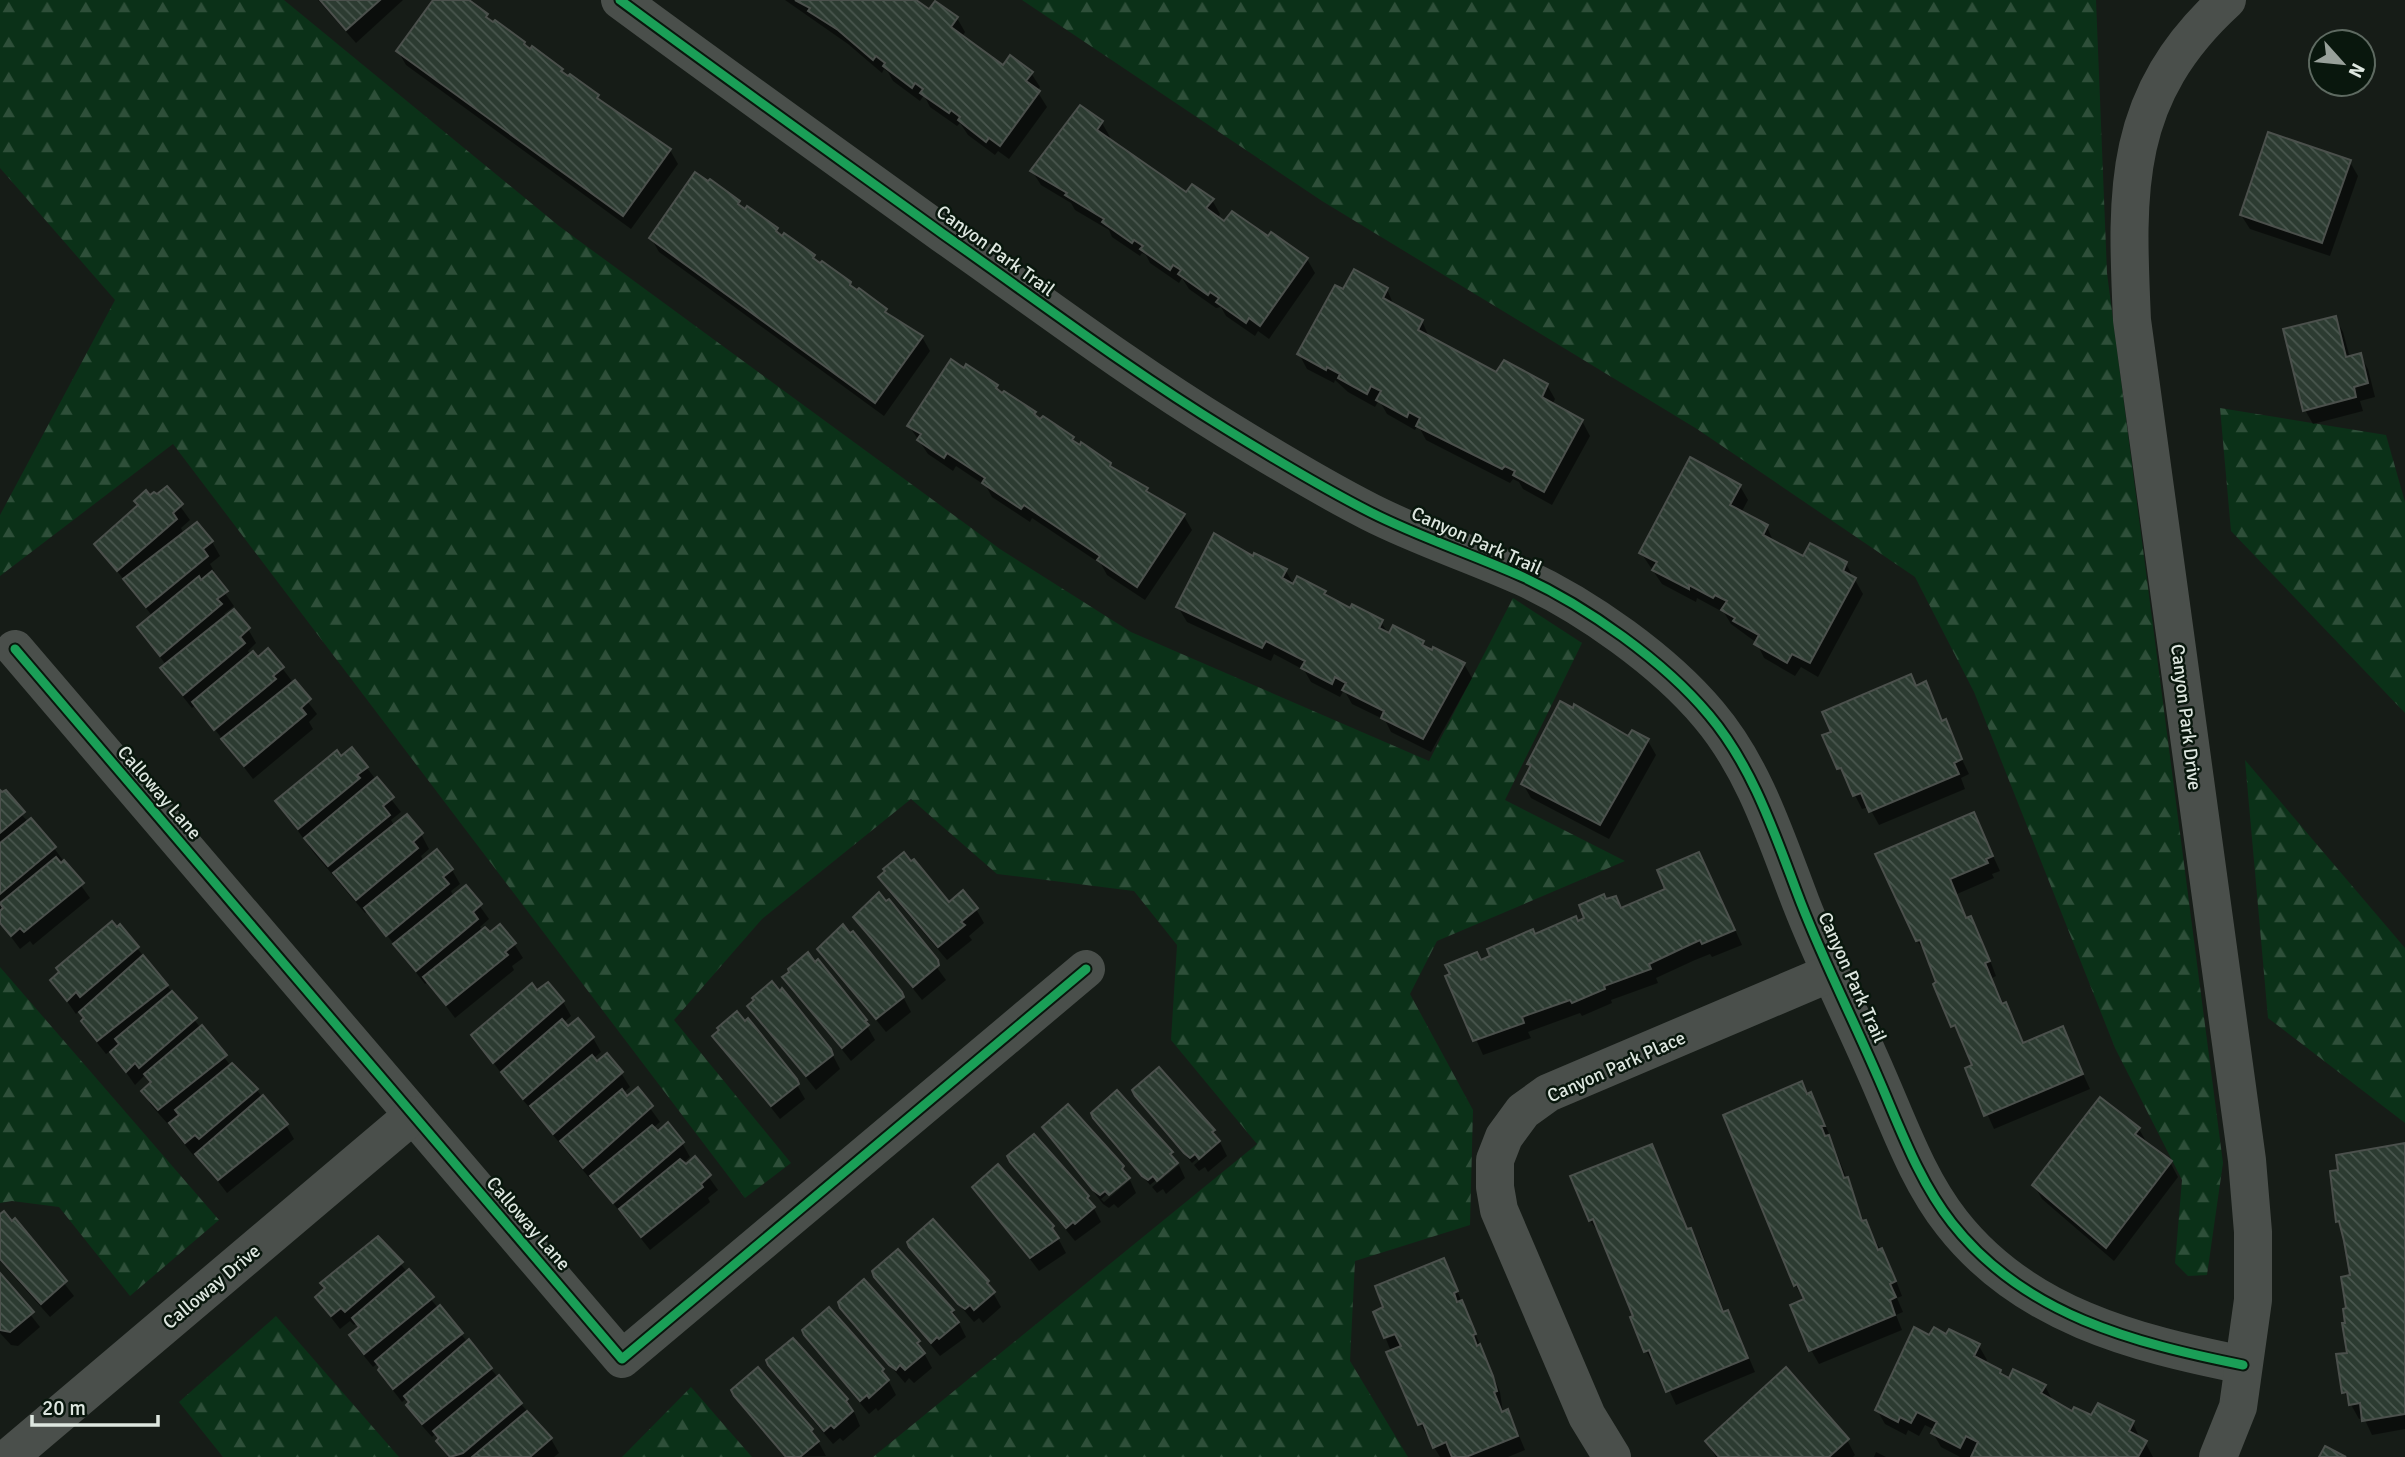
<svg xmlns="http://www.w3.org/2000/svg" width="2405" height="1457" font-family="Signika,sans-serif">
<defs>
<pattern id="forest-firs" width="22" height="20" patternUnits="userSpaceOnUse" patternTransform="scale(1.75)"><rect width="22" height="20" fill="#0b3118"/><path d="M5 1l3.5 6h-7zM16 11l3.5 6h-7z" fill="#2e4f39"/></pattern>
<pattern id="building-back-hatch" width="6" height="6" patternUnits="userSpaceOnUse" patternTransform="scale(1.75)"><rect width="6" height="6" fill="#2c3b31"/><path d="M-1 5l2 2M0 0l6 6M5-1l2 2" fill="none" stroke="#4a574f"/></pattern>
</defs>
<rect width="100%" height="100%" fill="#161c17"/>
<g fill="url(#forest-firs)">
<path d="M0,0H284L559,226L1000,549L1131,632L1429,761L1513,598L1582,643L1505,800L1625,861L1437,941L1410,994L1473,1110L1470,1225L1355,1261L1350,1361L1408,1457H873L1257,1144L1171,1040L1177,945L1134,891L997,874L911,799L762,919L674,1020L791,1163L745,1198L173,444L0,576V515L115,300L0,168Z"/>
<path d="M1022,0H2096L2107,273L2223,1163L2207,1275L2188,1276L2175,1263L2182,1180L2115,1048L1974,692L1915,577L1697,429L1322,201Z"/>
<path d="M2220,408L2386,435L2405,502V713L2231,531Z"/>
<path d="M2245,760L2405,948V1123L2268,1018Z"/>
<path d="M0,967L219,1220L130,1296L59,1207L12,1201L0,1203Z"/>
<path d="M276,1316L399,1457H223L179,1402Z"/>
<path d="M691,1387L752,1457H622Z"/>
</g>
<g fill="#0007">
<path d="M318,0H403L356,43Z"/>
<path d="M435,0H466L487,15L492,23L524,43L528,49L561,70L565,76H570L598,97L602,104L670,150L678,164L631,229L406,65L398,51Z"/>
<path d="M785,0H913L929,12L957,18L965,32L962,37L1003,67L1031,73L1040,87L1037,91L1047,107L1009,159L998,151L995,155L968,135L960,123L957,126L930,107L924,95L920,101L893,81L888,72L884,69L882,73L848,44Z"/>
<path d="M1102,123L1110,137L1108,140L1186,195L1212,200L1220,214L1218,218L1225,223L1269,239L1307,259L1315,273L1269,339L1258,331L1255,336L1226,316L1221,307L1216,308L1189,289L1182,278L1179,283L1150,263L1146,255L1142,253L1140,256L1112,237L1109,230L1075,210L1071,203L1041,185L1032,171Z"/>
<path d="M2350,162L2358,176L2330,256L2250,229L2241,215Z"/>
<path d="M739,202L744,210L777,230L782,239L813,256L817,263L850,283L855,291H859L889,316L922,337L930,351L884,416L659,252L651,238Z"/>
<path d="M1387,289L1394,306L1422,321L1429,337L1497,375L1547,385L1555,399L1552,405L1582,421L1590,436L1552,505L1523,489L1519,482L1513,479L1510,483L1426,440L1418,425L1415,430L1387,414L1379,400L1375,407L1348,392L1335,380L1334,383L1307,369L1299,354L1344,292Z"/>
<path d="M2335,318L2343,332L2350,358L2360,355L2368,369L2375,397L2360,401L2363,411L2313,424L2305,410Z"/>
<path d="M996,387L1001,394L1073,439L1076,445L1110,464L1114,471H1119L1147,490L1151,496L1184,516L1192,530L1145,600L1107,575L1101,564L1032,518L1030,522L992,497L986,486L956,466L953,471L928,454L909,426Z"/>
<path d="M1740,486L1748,500L1741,513L1767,527L1774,543L1804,558L1846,564L1863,594L1818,677L1801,667L1795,676L1764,658L1757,643L1731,624L1722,609L1721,611L1697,598L1696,602L1662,584L1641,553Z"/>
<path d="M167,488L190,520L181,528L184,534L212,542L220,556L210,564L214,571L211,574L234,606L224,614L248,629L256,643L248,651L251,656L282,668L317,714L309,722L313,729L253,779L196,705L192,708L171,682L163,668L166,665L139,628L153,617L96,544L150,497H157Z"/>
<path d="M1254,559L1286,571L1294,585L1325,592L1329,599L1381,622L1389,635L1422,642L1426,649L1464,664L1472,678L1431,752L1391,732L1385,720L1352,704L1344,690L1340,697L1311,682L1304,670L1274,654L1271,661L1187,622L1178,607Z"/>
<path d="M1911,676L1917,688L1925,684L1969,774L1961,778L1965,789L1879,825L1869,807L1862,809L1825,736Z"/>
<path d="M1629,738L1648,741L1656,755L1609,839L1531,798L1523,784L1531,768L1529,764Z"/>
<path d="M341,758L367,768L401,812L391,820L395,827L421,834L429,849L421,856L424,862L452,870L460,884L451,891L454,897L466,887L489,919L480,927L483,931L514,944L523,958L512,966L514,970L455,1018L428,982L425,984L368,911L365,913L314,853L277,802Z"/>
<path d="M0,793L54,848L90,898L33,945L30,941L20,949L0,922Z"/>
<path d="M1974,815L2000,871L1992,874L1994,878L1957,894L1967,919L1970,918L1979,932L1996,976L1992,978L2004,1005L2014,1018L2024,1045L2062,1028L2090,1089L1994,1129L1967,1069L1974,1066L1935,985L1939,983L1927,954L1917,941Z"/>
<path d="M1707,868L1742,945L1712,957L1710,954L1695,960L1656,978L1658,983L1611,1000L1612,1003L1582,1016L1580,1013L1528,1032L1531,1038L1483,1055L1448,977L1535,936L1586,919L1606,901L1622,910L1667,890Z"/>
<path d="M880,878L949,905L976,909L984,923L969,936L972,940L947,960L889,892Z"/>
<path d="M889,902L946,980L922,1000L856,917Z"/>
<path d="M137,948L231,1066L238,1068L286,1125L294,1139L227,1193L197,1154L194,1156L179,1138L170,1121L167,1123L151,1105L143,1091L152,1083L150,1080L144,1076L135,1085L111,1051L106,1054L91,1035L80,1010L76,1014L52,980Z"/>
<path d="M819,949L901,993L911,1012L886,1032Z"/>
<path d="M785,978L867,1026L875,1040L851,1061Z"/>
<path d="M537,993L563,1002L571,1016L563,1023L567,1028L593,1038L601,1052L593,1059L621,1073L630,1087L623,1093L627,1098L637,1090L660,1122L653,1128L658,1134L682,1143L690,1157L682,1164L685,1167L695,1158L718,1190L708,1198L710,1202L650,1250L594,1179L592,1181L511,1086L473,1036Z"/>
<path d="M749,1006L830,1050L840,1069L816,1090Z"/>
<path d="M714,1036L797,1085L805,1099L780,1119Z"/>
<path d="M1801,1083L1819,1109L1864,1222L1890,1265L1902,1296L1897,1298L1903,1312L1896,1315L1902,1330L1819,1364L1811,1350L1805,1301L1795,1285Z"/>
<path d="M1142,1105L1213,1131L1219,1140L1192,1163Z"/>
<path d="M1101,1127L1171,1153L1177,1163L1150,1185Z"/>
<path d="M1044,1128L1122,1167L1128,1177L1101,1199L1104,1202L1130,1180L1136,1193L1118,1208L1114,1204L1109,1208L1103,1204Z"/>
<path d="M2139,1129L2147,1143L2170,1162L2178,1177L2114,1261L2042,1199L2034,1185Z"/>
<path d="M1034,1136L1088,1197L1101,1222L1075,1241L1018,1171Z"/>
<path d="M1220,1142L1227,1156L1208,1172L1205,1167L1199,1171L1194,1165Z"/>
<path d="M2405,1145V1429L2372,1435L2364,1418L2359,1419L2344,1392L2352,1276L2332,1190Z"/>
<path d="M1651,1146L1688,1231L1699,1244L1725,1314L1728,1313L1736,1327L1755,1372L1676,1405L1657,1364L1654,1365L1646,1351L1635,1317L1600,1234L1590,1221L1572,1177Z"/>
<path d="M1179,1165L1185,1178L1166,1194L1163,1189L1157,1193L1152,1187Z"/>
<path d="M975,1187L1052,1227L1066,1253L1039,1271Z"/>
<path d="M0,1216L12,1223L15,1221L74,1296L50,1317L0,1261Z"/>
<path d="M933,1221L987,1282L1001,1307L983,1323L979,1318L974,1322L917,1256Z"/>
<path d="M378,1238L551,1439L559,1453L554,1457H448L436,1433L432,1437L416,1419L407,1398L402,1402L388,1384L378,1363L373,1367L359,1350L351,1336L360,1329L357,1323L354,1325L350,1321L340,1329L326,1311L318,1297Z"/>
<path d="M899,1251L953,1311L966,1337L940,1356L882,1286Z"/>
<path d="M1444,1260L1500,1392L1503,1413L1507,1412L1515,1426L1525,1450L1508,1457H1440L1420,1424L1386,1339L1404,1332L1386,1308Z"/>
<path d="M0,1276L40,1327L18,1346L11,1345L0,1333Z"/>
<path d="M864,1281L918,1342L932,1368L914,1383L909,1378L905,1383L848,1316Z"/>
<path d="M1947,1336L1979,1346L1987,1360L1985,1364L2003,1376L2045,1386L2053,1401L2073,1413L2133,1423L2140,1439L2145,1442L2153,1457H1960L1941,1447L1933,1433L1935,1430L1925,1425L1919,1436L1908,1430L1906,1435L1885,1424L1877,1410L1930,1337Z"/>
<path d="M792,1340L847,1400L855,1414L860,1426L843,1441L840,1438L833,1444L779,1380L770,1365Z"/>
<path d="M812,1344L883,1370L896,1395L878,1411L876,1408L869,1414Z"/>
<path d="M758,1370L812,1430L826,1456L785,1457L742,1405Z"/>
<path d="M1847,1440L1855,1455L1853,1457H1716L1707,1442Z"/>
<path d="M1876,1452L1886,1457H1874Z"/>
</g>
<g fill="url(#building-back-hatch)" stroke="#4b504c" stroke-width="2">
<path d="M320,0H380L346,30Z"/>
<path d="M433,0H469L488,14L486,17L493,22L495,20L525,42L524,44L530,49L532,46L563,69L561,71L568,76L570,74L599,95L597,98L671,149L623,216L396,51Z"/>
<path d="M795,0H916L929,9L935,1L958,17L951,27L1003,65L1010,55L1033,72L1026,81L1040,91L1000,146L989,138L986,142L958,120L960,117L951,110L949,113L920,93L923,89L915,83L912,88L883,66L885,63L876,56L873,60L838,30L808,11L810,8Z"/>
<path d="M1080,105L1103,121L1097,130L1186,192L1192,184L1214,199L1206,208L1224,221L1232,211L1268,236L1271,232L1308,258L1260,326L1249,318L1246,323L1216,302L1219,298L1210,292L1208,295L1178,274L1181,270L1173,265L1170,270L1140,249L1143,246L1134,240L1132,243L1102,222L1104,219L1065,195L1067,193L1030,171Z"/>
<path d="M2268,132L2351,160L2322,243L2240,215Z"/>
<path d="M695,172L708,181L710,179L740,201L738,204L745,209L747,206L778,228L776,231L782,236L784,233L815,255L813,258L820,263L822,261L851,282L850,285L857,290L859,288L887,309L885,312L923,336L875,403L649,238Z"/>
<path d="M1354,269L1388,288L1383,298L1423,320L1418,330L1496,372L1504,360L1548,384L1542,397L1583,420L1544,492L1513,475L1515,471L1505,466L1502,469L1416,426L1420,418L1409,412L1407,417L1376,400L1381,391L1371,386L1367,394L1338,378L1340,374L1327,367L1326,370L1297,354L1335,285L1343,289Z"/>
<path d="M2336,316L2346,357L2361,353L2368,383L2354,387L2356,397L2303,411L2283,329Z"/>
<path d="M951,359L964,368L966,364L998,385L996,388L1002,393L1004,391L1036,412L1034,414L1040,419L1043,416L1074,437L1072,440L1080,445L1081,442L1111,463L1110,466L1148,488L1146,491L1185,514L1137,587L1097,560L1100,556L1024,505L1021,509L982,483L985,478L947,453L944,458L917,440L921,434L907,426Z"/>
<path d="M1690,457L1741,485L1730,505L1768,525L1763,535L1803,556L1810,543L1847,562L1843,571L1856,578L1810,663L1792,654L1787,663L1754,644L1759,635L1733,621L1735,618L1721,610L1727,601L1715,595L1713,598L1689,585V589L1652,570L1657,562L1639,553Z"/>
<path d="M167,486L183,504L173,513L177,519L117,571L94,544L138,505L134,501L146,490L150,495L154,492L157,494Z"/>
<path d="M197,522L213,541L203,549L208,556L146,607L123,579Z"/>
<path d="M1214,533L1253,556L1254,553L1287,569L1282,578L1293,584L1297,576L1326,591L1324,594L1350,608L1352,604L1383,620L1379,628L1389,633L1393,625L1424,641L1422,645L1432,650L1433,647L1465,663L1423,739L1381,718L1384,711L1342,690L1346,683L1335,677L1332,684L1301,668L1305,661L1266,641L1262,648L1176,607Z"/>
<path d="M212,571L228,591L217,599L222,604L160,656L137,627L199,576L201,580Z"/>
<path d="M234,609L250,628L240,637L245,643L183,695L160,668Z"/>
<path d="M268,648L284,667L273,676L276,679L214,730L192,702L253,651L258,657Z"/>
<path d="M1911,674L1916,686L1926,681L1942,721L1946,719L1962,759L1954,763L1959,774L1869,812L1861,793L1853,796L1841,768L1837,769L1822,735L1831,732L1822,712Z"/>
<path d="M295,680L311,699L301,708L306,714L244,766L221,739Z"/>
<path d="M1560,701L1573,708L1574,704L1628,736L1632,730L1649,739L1600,825L1521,784L1531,765L1527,764Z"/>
<path d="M352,747L368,767L357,775L360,778L298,829L275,801L337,750L341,756Z"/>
<path d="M377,777L394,797L383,806L390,815L328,866L304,838Z"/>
<path d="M0,790L2,792L6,790L25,812L0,833Z"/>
<path d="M1974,812L1993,856L1986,859L1988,863L1950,879L1966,918L1971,916L1990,961L1985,963L2002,1004L2006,1002L2023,1043L2063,1026L2083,1074L1984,1116L1965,1068L1972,1065L1955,1025L1951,1027L1933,984L1936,982L1920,940L1916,941L1875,854Z"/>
<path d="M407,814L423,833L413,842L418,848L356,900L333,873Z"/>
<path d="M31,818L56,847L0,894V843Z"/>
<path d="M437,849L453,869L443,877L449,884L386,936L364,908Z"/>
<path d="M904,852L911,861L914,859L949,902L963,890L978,908L961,922L965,925L938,947L878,877L885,871L883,869Z"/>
<path d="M1699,852L1735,930L1702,944L1700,940L1687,946L1649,964L1651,969L1604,986L1605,989L1572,1003L1570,1000L1522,1017L1524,1023L1473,1041L1445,976L1450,974L1445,965L1477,952L1481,960L1490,956L1487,949L1533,929L1535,934L1576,916L1578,921L1584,918L1579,905L1604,894L1606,899L1616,896L1621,908L1665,889L1657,870Z"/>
<path d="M56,857L61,863L64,860L84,883L24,932L20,928L11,936L0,923V911L3,908L0,903Z"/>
<path d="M466,885L482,904L473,912L478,919L416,971L393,944Z"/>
<path d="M879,892L886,901L889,899L938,960L939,965L913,987L853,917Z"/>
<path d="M112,921L117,927L120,924L139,947L80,997L76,992L67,1001L50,980L59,972L56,968Z"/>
<path d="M500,924L516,943L505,952L508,955L446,1005L423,977L485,927L490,932Z"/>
<path d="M843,924L850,933L853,931L902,992L904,997L876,1019L817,949Z"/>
<path d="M808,952L815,962L818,959L867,1020L865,1021L869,1025L842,1048L782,977L789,972L788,969Z"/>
<path d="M143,955L168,985L97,1041L81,1021L84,1018L79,1012Z"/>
<path d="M772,981L780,991L782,988L831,1049L833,1055L806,1076L747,1006L754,1000L752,998Z"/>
<path d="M548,982L564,1001L493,1063L471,1035L532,983L537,990Z"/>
<path d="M172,991L197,1018L139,1068L135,1063L126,1072L110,1052L119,1044L115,1039Z"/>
<path d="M737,1011L745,1021L748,1018L797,1079L799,1084L771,1106L712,1036L719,1030L717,1028Z"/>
<path d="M578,1018L594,1037L523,1099L501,1072L562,1019L568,1026Z"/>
<path d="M202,1025L227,1055L158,1110L141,1091L151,1082L144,1074Z"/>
<path d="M607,1053L623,1072L553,1134L530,1106L592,1055L597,1061Z"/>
<path d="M232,1063L258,1089L199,1139L195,1135L185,1143L169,1123L179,1115L175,1110Z"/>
<path d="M1159,1067L1215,1130L1212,1132L1220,1141L1199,1159L1195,1154L1190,1158L1184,1153L1135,1096L1132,1090Z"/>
<path d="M1802,1081L1807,1094L1811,1092L1825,1126H1821L1825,1136L1829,1135L1844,1178L1848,1177L1862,1221L1866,1220L1878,1250L1882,1248L1896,1281L1890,1284L1896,1297L1890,1300L1895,1315L1809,1351L1790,1305L1804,1299L1797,1284L1794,1286L1723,1115Z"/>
<path d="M638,1087L653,1106L583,1168L560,1141L622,1089L627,1096Z"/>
<path d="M1117,1090L1173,1152L1170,1154L1178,1163L1157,1181L1153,1176L1148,1180L1142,1176L1093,1118L1091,1113Z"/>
<path d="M263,1095L288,1124L218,1180L195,1154Z"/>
<path d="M2100,1097L2140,1128L2135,1134L2172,1161L2106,1248L2032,1185Z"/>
<path d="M1068,1104L1124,1166L1122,1169L1130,1178L1109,1195L1105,1191L1100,1195L1093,1190L1042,1127Z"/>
<path d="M668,1122L684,1142L613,1203L590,1176L652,1125L658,1131Z"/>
<path d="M1034,1134L1089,1196L1087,1198L1095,1207L1075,1224L1073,1222L1066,1228L1010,1162L1007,1156Z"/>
<path d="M2405,1143V1414L2362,1421L2360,1403L2349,1405L2347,1392L2342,1393L2336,1354L2347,1353L2342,1323H2345L2343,1309L2346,1308L2341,1277L2350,1275L2344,1241L2339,1221L2336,1222L2330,1171L2338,1170L2336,1155Z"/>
<path d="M1652,1144L1687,1229L1691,1228L1723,1312L1728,1310L1748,1358L1666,1392L1649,1350L1644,1352L1630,1317L1633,1316L1593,1219L1589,1221L1570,1176Z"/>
<path d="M695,1156L711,1175L701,1184L703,1187L641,1237L619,1209L680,1159L686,1164Z"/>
<path d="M998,1164L1054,1226L1052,1228L1059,1238L1030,1258L972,1187Z"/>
<path d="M4,1211L12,1221L15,1218L67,1281L41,1304L0,1259V1214Z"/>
<path d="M933,1219L989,1281L987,1283L995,1292L974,1310L970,1305L965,1309L958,1304L909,1247L907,1242Z"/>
<path d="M378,1236L403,1262L345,1312L341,1308L331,1316L315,1297L325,1288L320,1283Z"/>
<path d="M898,1249L954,1310L951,1312L959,1322L939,1339L937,1337L931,1343L874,1277L872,1271Z"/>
<path d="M1444,1258L1458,1291L1454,1293L1457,1302L1462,1300L1476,1334L1473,1335L1477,1346L1480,1344L1493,1376L1497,1391L1494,1392L1502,1412L1508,1409L1518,1436L1466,1457H1452L1446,1442L1433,1448L1423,1423L1418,1425L1386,1352L1401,1346L1395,1334L1384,1338L1373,1312L1383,1307L1375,1286Z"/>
<path d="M409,1269L434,1297L364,1354L349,1335L359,1327L352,1318Z"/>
<path d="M0,1273L34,1312L10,1332L0,1330Z"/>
<path d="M864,1279L920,1341L917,1343L925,1353L905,1370L900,1365L896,1370L889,1365L840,1308L838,1302Z"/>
<path d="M440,1305L463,1333L393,1389L378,1370L380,1367L375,1361Z"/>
<path d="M829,1307L884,1369L882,1371L889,1380L869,1398L867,1395L860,1401L804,1335L802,1330Z"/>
<path d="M1914,1327L1929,1335L1934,1327L1946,1334L1949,1329L1980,1344L1974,1356L2001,1370L2000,1373L2009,1378L2013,1369L2046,1385L2041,1393L2072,1411L2074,1407L2091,1415L2098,1403L2134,1421L2129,1431L2147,1441L2138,1457H1971L1978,1442L1966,1436L1960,1448L1931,1433L1937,1422L1917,1412L1911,1423L1900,1417L1898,1422L1875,1410Z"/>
<path d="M793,1338L848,1399L846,1401L853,1411L834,1428L831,1425L824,1431L768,1365L766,1360Z"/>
<path d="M469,1339L492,1368L422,1424L406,1405L409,1402L404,1396Z"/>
<path d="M758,1367L813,1429L811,1431L819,1441L800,1457H786L734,1396L731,1390Z"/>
<path d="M1786,1367L1849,1439L1829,1457H1719L1705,1441Z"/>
<path d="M499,1375L522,1403L463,1453L450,1457L436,1441L439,1438L433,1431Z"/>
<path d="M527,1411L552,1438L530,1457H472Z"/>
<path d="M2325,1446L2346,1457H2319Z"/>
</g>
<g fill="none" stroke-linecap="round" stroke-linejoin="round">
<g stroke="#4a4f4b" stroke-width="38">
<path d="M620,0C727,79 835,156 943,234C1037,300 1128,369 1226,429C1273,458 1321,487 1370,512C1419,537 1472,554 1523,577C1586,606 1664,661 1709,715C1754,768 1776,838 1801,903C1824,962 1852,1017 1877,1075C1899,1125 1918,1180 1952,1223C2024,1315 2134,1343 2243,1365"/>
<path d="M15,649L622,1359L1086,969"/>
<path d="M9,1457L413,1115"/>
<path d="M1612,1457L1587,1416L1499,1210L1495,1187V1160L1504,1137L1523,1111L1548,1093L1828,974"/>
<path d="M2218,1457L2238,1407L2253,1300V1232L2247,1160L2132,320C2126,189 2122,96 2227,0"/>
</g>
<g stroke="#09170d" stroke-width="13">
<g id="cycleway">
<path d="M620,0C727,79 835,156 943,234C1037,300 1128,369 1226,429C1273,458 1321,487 1370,512C1419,537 1472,554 1523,577C1586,606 1664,661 1709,715C1754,768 1776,838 1801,903C1824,962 1852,1017 1877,1075C1899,1125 1918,1180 1952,1223C2024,1315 2134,1343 2243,1365"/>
<path d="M15,649L622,1359L1086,969"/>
</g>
</g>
<use href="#cycleway" stroke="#1a9f57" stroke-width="9"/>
</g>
<g text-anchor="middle" stroke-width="5" stroke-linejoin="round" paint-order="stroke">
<g font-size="19" fill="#dee7e0" stroke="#09170d">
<text transform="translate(996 250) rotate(36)" y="7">Canyon Park Trail</text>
<text transform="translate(1477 540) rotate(24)" y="7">Canyon Park Trail</text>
<text transform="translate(2187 717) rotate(83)" y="7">Canyon Park Drive</text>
<text transform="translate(160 792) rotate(49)" y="7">Calloway Lane</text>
<text transform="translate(1853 977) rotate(66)" y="7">Canyon Park Trail</text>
<text transform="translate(1616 1066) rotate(-24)" y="7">Canyon Park Place</text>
<text transform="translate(529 1223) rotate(49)" y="7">Calloway Lane</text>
<text transform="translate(211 1286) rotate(-40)" y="7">Calloway Drive</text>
</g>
</g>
<g transform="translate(2342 63) rotate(117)"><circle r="33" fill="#09170d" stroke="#5e6a61" stroke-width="2"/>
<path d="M0-5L12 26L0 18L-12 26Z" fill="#98a09a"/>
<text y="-10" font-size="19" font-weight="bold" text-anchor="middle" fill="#dee7e0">N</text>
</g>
<path d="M32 1415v10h126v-10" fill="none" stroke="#dee7e0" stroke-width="3.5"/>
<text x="42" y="1415" font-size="21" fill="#dee7e0" stroke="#09170d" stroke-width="5" paint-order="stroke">20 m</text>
</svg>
